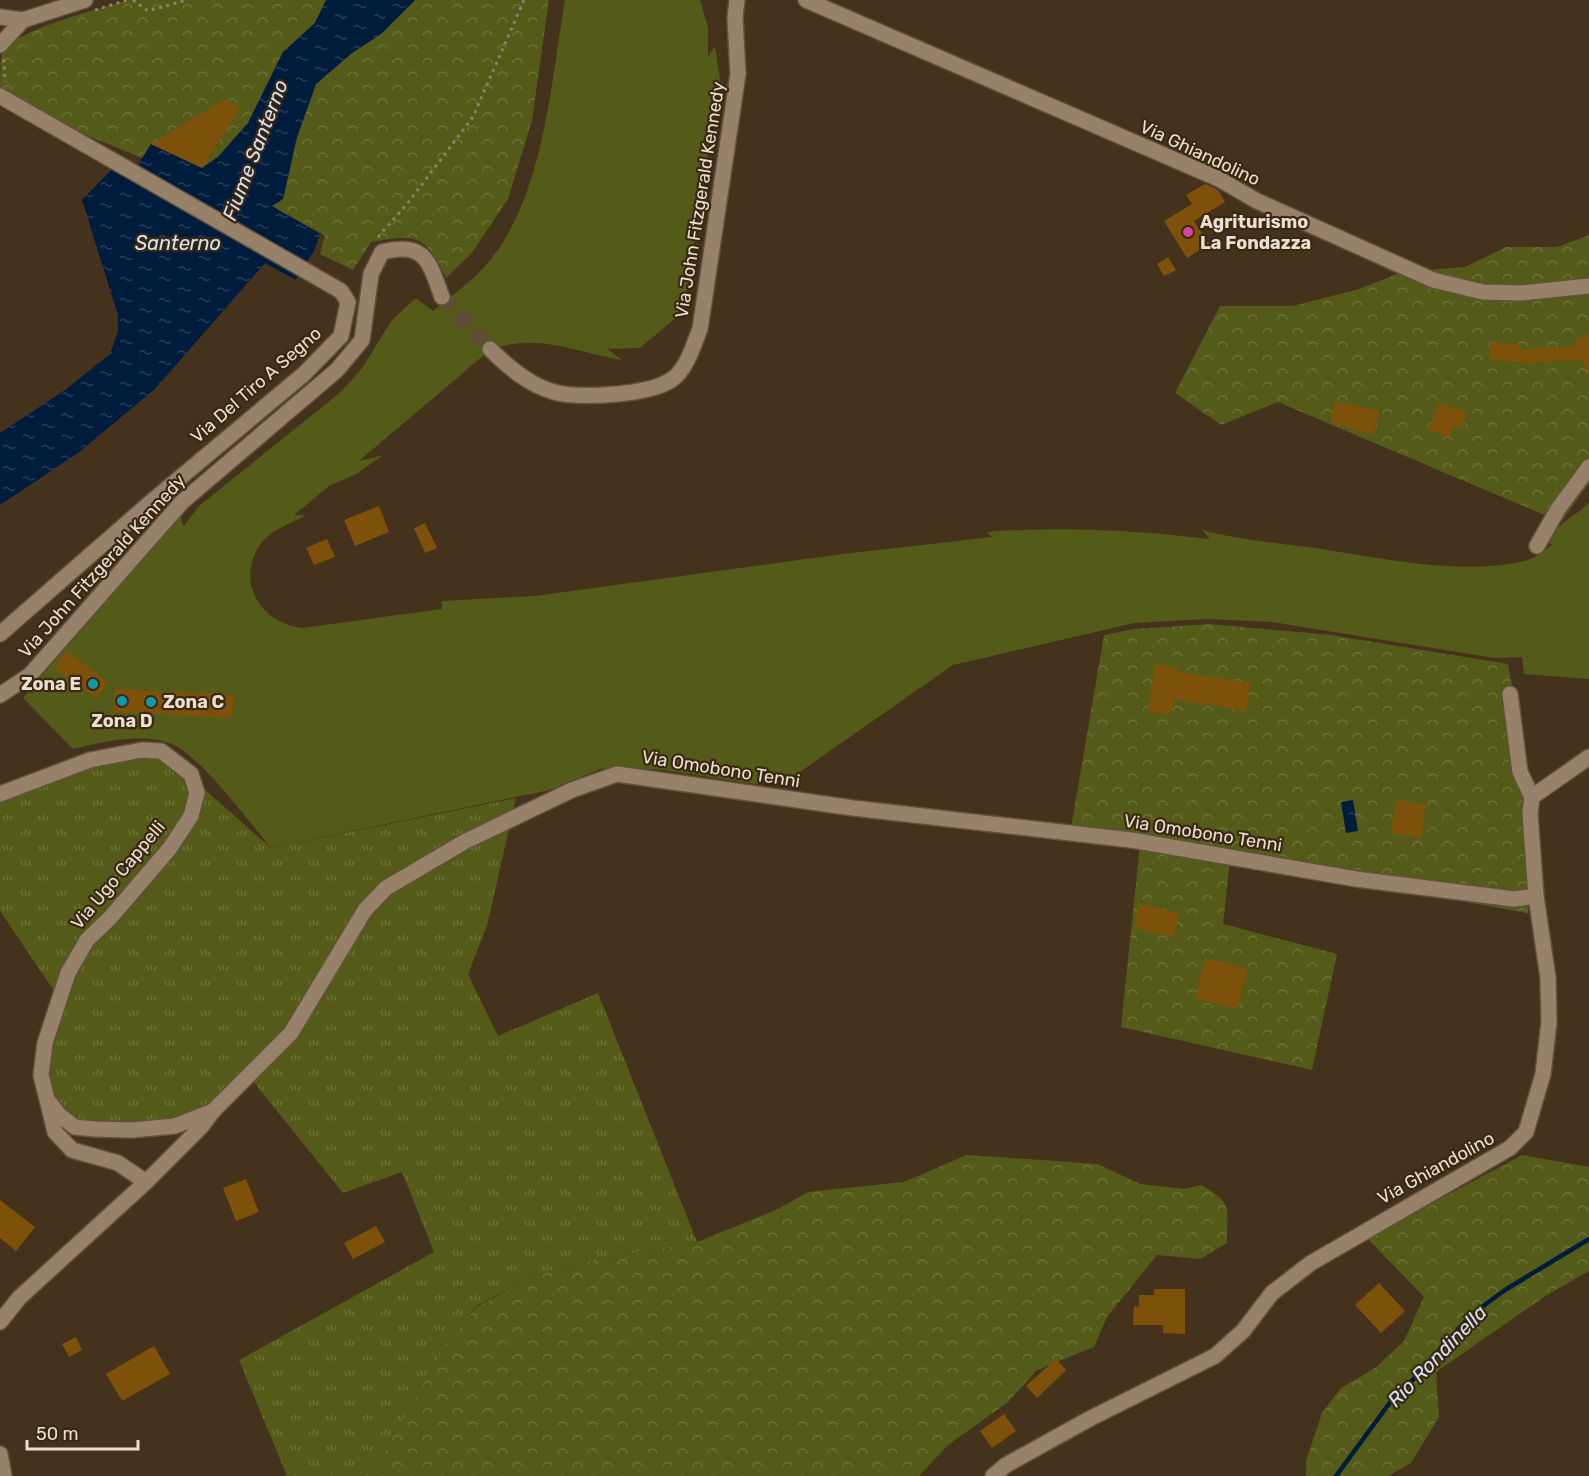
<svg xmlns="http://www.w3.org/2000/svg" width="1589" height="1476" font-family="Rubik,sans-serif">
<defs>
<pattern id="grass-tufts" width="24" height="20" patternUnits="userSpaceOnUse" patternTransform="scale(1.5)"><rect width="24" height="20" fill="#545a17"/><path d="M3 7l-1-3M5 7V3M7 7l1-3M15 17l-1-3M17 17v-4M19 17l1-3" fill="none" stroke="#6d7138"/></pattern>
<pattern id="forest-crowns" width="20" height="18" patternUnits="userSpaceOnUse" patternTransform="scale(1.5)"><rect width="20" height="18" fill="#545a17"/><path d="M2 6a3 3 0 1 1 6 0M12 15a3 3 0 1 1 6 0" fill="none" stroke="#6d7138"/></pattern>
<pattern id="water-ripples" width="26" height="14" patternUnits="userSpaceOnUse" patternTransform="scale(1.5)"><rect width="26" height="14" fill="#001c3d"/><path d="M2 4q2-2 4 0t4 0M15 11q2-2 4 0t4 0" fill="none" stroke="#253d58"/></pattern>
</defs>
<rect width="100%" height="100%" fill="#45321c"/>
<path fill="url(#grass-tufts)" d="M142,750L161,751L271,848L516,798L487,926L468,974L498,1036L598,993L697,1242L584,1262L530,1277L475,1307L443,1353L375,1476H287L239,1360L434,1252L402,1172L343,1193L248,1075L213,1111L132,1130L75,1127L47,1099L41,1075L59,998L0,911V795Z"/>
<g fill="url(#forest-crowns)">
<path d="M128,0H326L315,23L283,52L248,123L218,157L202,168L151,144L142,158L38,115L0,94C0,83 0,61 2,52C17,29 100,9 128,0Z"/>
<path d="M415,0H549L532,120L508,199L471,254L446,278C426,234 416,234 371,242L353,270L320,254L325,235L271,206L283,199L297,137L316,84L352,53L381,34Z"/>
<path d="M1589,235V483L1561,522L1278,402L1221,425L1175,393L1220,306H1293L1359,289L1402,272L1465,267L1506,247H1557Z"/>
<path d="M1210,624L1331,635L1508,664L1532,797L1528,913L1230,860L1223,924L1337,954L1312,1070L1121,1027L1140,845L1070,834L1104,635L1134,629Z"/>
<path d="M967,1155L1098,1164L1140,1184L1185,1189L1201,1185C1236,1204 1226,1211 1227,1243L1200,1259L1157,1255L1107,1317L1094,1347L1037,1370L1008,1402L948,1445L919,1476H371L449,1339L458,1331L475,1308L530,1277L584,1262L697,1242L778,1209L808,1192L904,1182Z"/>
<path d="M1522,1155L1589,1167V1271L1547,1295L1436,1372L1439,1417L1411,1463L1388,1476H1306V1461L1322,1413L1341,1388L1375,1368L1404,1341L1424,1297L1367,1238Z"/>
</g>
<path fill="#545a17" d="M565,0H700L708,28V57L715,46L720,80L683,312L640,348L607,349L622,360C575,352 537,332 490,350L359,461L383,455L358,473L329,486L294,515H306C292,523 273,529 262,542C234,579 259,623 302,628L442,609V601L535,596L843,554L992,537L987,532C1063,526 1135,530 1210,539L1202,530C1239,540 1278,543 1315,548C1383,558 1457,576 1525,561C1535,558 1544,551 1552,545L1546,539C1558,524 1575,516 1589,503V679L1524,674L1522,657L1494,658L1272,622L1208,619L1134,623L953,665L797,774L755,784L663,770L618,767L600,769L550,790L271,848C250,823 197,751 169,743C139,733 103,742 73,749L23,698L177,516H181L183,527L199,506L342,391L363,367L391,321L416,298L433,311C452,295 476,279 491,259C544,193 551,82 565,0Z"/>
<g fill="url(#water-ripples)">
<path d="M326,0H415L381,34L352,53L316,84L297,137L283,199L272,206L320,234L314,251L296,280L265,263L155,389L78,453L0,505V433L65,390L110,354L118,331V315L82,200L111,170L129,179L151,144L202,168L218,157L248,123L283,52L315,23Z"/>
<path d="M1353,800L1358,831L1346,833L1341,802Z"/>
</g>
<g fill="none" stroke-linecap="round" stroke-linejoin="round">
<path stroke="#001c3d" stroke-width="4.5" d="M1336,1476L1394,1397L1411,1382L1471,1315L1505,1290L1589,1239"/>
</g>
<g fill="#7e510b">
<path d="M224,99L240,108L202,168L151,144Z"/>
<path d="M1205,184L1218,190L1225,202L1194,221L1209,244L1187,258L1164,221L1192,204L1186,195Z"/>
<path d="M1168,257L1176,270L1164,276L1157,264Z"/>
<path d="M1589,334V375L1582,359L1530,363L1489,360L1491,342L1520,344V350L1577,346L1575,339Z"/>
<path d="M1335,402L1380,411L1373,435L1330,422Z"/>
<path d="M1438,403L1467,412L1461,429L1453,426L1449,437L1429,431Z"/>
<path d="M379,506L389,532L355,546L344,520Z"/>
<path d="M425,523L437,548L425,553L414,528Z"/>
<path d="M327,539L335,557L314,565L306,548Z"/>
<path d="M66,651L108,682L96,699L54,668Z"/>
<path d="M1155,664L1178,668V672L1251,683L1246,711L1174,699L1171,715L1148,712Z"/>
<path d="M115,689L234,695L232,718L114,712Z"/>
<path d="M1397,800L1426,805L1421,838L1391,833Z"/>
<path d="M1139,904L1179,913L1174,937L1134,928Z"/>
<path d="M1205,958L1248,969L1237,1009L1195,998Z"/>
<path d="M246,1179L259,1212L236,1221L223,1188Z"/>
<path d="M0,1200L35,1227L16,1251L0,1238Z"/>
<path d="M376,1226L385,1242L353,1259L344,1243Z"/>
<path d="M1379,1283L1405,1311L1381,1333L1355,1305Z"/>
<path d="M1154,1289H1185V1334L1163,1333V1325H1133L1134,1306L1139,1307V1295H1154Z"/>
<path d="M76,1337L82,1350L69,1357L62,1344Z"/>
<path d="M154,1346L170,1374L122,1401L106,1374Z"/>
<path d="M1056,1359L1066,1370L1037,1398L1026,1386Z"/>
<path d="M1004,1414L1016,1431L992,1448L980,1431Z"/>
</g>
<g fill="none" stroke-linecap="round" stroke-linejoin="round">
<path stroke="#5e4c37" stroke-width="15" stroke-dasharray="15 8" stroke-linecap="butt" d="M442,297L490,349"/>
<g stroke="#61513d" stroke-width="18">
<g id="minor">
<path d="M806,0L1219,179L1257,201L1433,280L1483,292L1522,293L1589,286"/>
<path d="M0,17L23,20L85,0"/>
<path d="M0,45L23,20"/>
<path d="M0,96L341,291L348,302L341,336L304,374L151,502L0,634"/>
<path d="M490,349C508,367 529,385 554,392C580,399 649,395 671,380C686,371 694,344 700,329L738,74L735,18L737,0"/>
<path d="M1537,546L1558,509L1589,467"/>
<path d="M0,695L30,675L182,502L337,370L362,340L371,274L382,252C425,241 429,261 442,297"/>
<path d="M0,794L90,760L142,750L161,751L191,774L197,793L191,816L170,848L110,918L87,940L68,973L45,1043L41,1075L55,1132L72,1150L118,1163L146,1182L19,1298L0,1322"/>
<path d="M1532,797L1589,757"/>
<path d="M47,1099L59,1115L75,1127L94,1129L132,1130L175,1126L213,1111L291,1033L365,910L386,888L466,841L572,790L617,774L853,808L1131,840L1356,879L1514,899L1536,896"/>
<path d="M146,1182L201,1127L213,1111"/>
<path d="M0,1454L4,1476"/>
<path d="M993,1476L1006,1465L1091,1418L1215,1356L1243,1331L1272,1293L1311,1263L1510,1148L1526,1132L1543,1074L1549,1022L1548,978L1536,896L1530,813L1532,797L1520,772L1510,694"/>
</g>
</g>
<g stroke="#8e7e6c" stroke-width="3" stroke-dasharray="3 4.5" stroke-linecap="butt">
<path d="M133,0L148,11L187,0"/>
<path d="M95,10L127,0"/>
<path d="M4,59L5,82"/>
<path d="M378,237L407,204L473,117L524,0"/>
</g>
<use href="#minor" stroke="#978269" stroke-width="15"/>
</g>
<circle fill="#d1479c" stroke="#3a2812" stroke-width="2" cx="1188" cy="232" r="6"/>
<g fill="#0f9aa8" stroke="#3a2812" stroke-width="2">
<circle cx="93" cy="684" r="6"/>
<circle cx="122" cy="701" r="6"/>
<circle cx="151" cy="702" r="6"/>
</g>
<g text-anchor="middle" stroke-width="4.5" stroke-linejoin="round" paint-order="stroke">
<g font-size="18" fill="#ebdfd1" stroke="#3a2812">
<text transform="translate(1200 153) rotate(25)" y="6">Via Ghiandolino</text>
<text transform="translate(700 200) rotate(-81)" y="6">Via John Fitzgerald Kennedy</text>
<text transform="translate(256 385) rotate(-41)" y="6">Via Del Tiro A Segno</text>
<text transform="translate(102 566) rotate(-48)" y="6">Via John Fitzgerald Kennedy</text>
<text transform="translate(721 769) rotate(9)" y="6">Via Omobono Tenni</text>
<text transform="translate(1203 833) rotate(9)" y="6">Via Omobono Tenni</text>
<text transform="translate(118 875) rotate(-50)" y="6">Via Ugo Cappelli</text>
<text transform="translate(1436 1168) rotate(-29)" y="6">Via Ghiandolino</text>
</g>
<g font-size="18" font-weight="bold" fill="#ebdfd1" stroke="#3a2812" text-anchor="start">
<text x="1200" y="228">Agriturismo<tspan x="1200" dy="21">La Fondazza</tspan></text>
<text x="81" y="690" text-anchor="end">Zona E</text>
<text x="163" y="708">Zona C</text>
<text x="122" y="727" text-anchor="middle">Zona D</text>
</g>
<g font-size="20" font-style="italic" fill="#d5e3f6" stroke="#3a2812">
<text transform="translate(255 150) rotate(-69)" y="7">Fiume Santerno</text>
<text x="178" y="250">Santerno</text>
<text transform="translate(1437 1356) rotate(-46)" y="7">Rio Rondinella</text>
</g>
</g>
<path d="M27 1440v9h111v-9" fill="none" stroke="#ebdfd1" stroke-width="3"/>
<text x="36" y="1440" font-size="18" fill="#ebdfd1" stroke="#3a2812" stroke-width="4.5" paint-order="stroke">50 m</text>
</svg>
